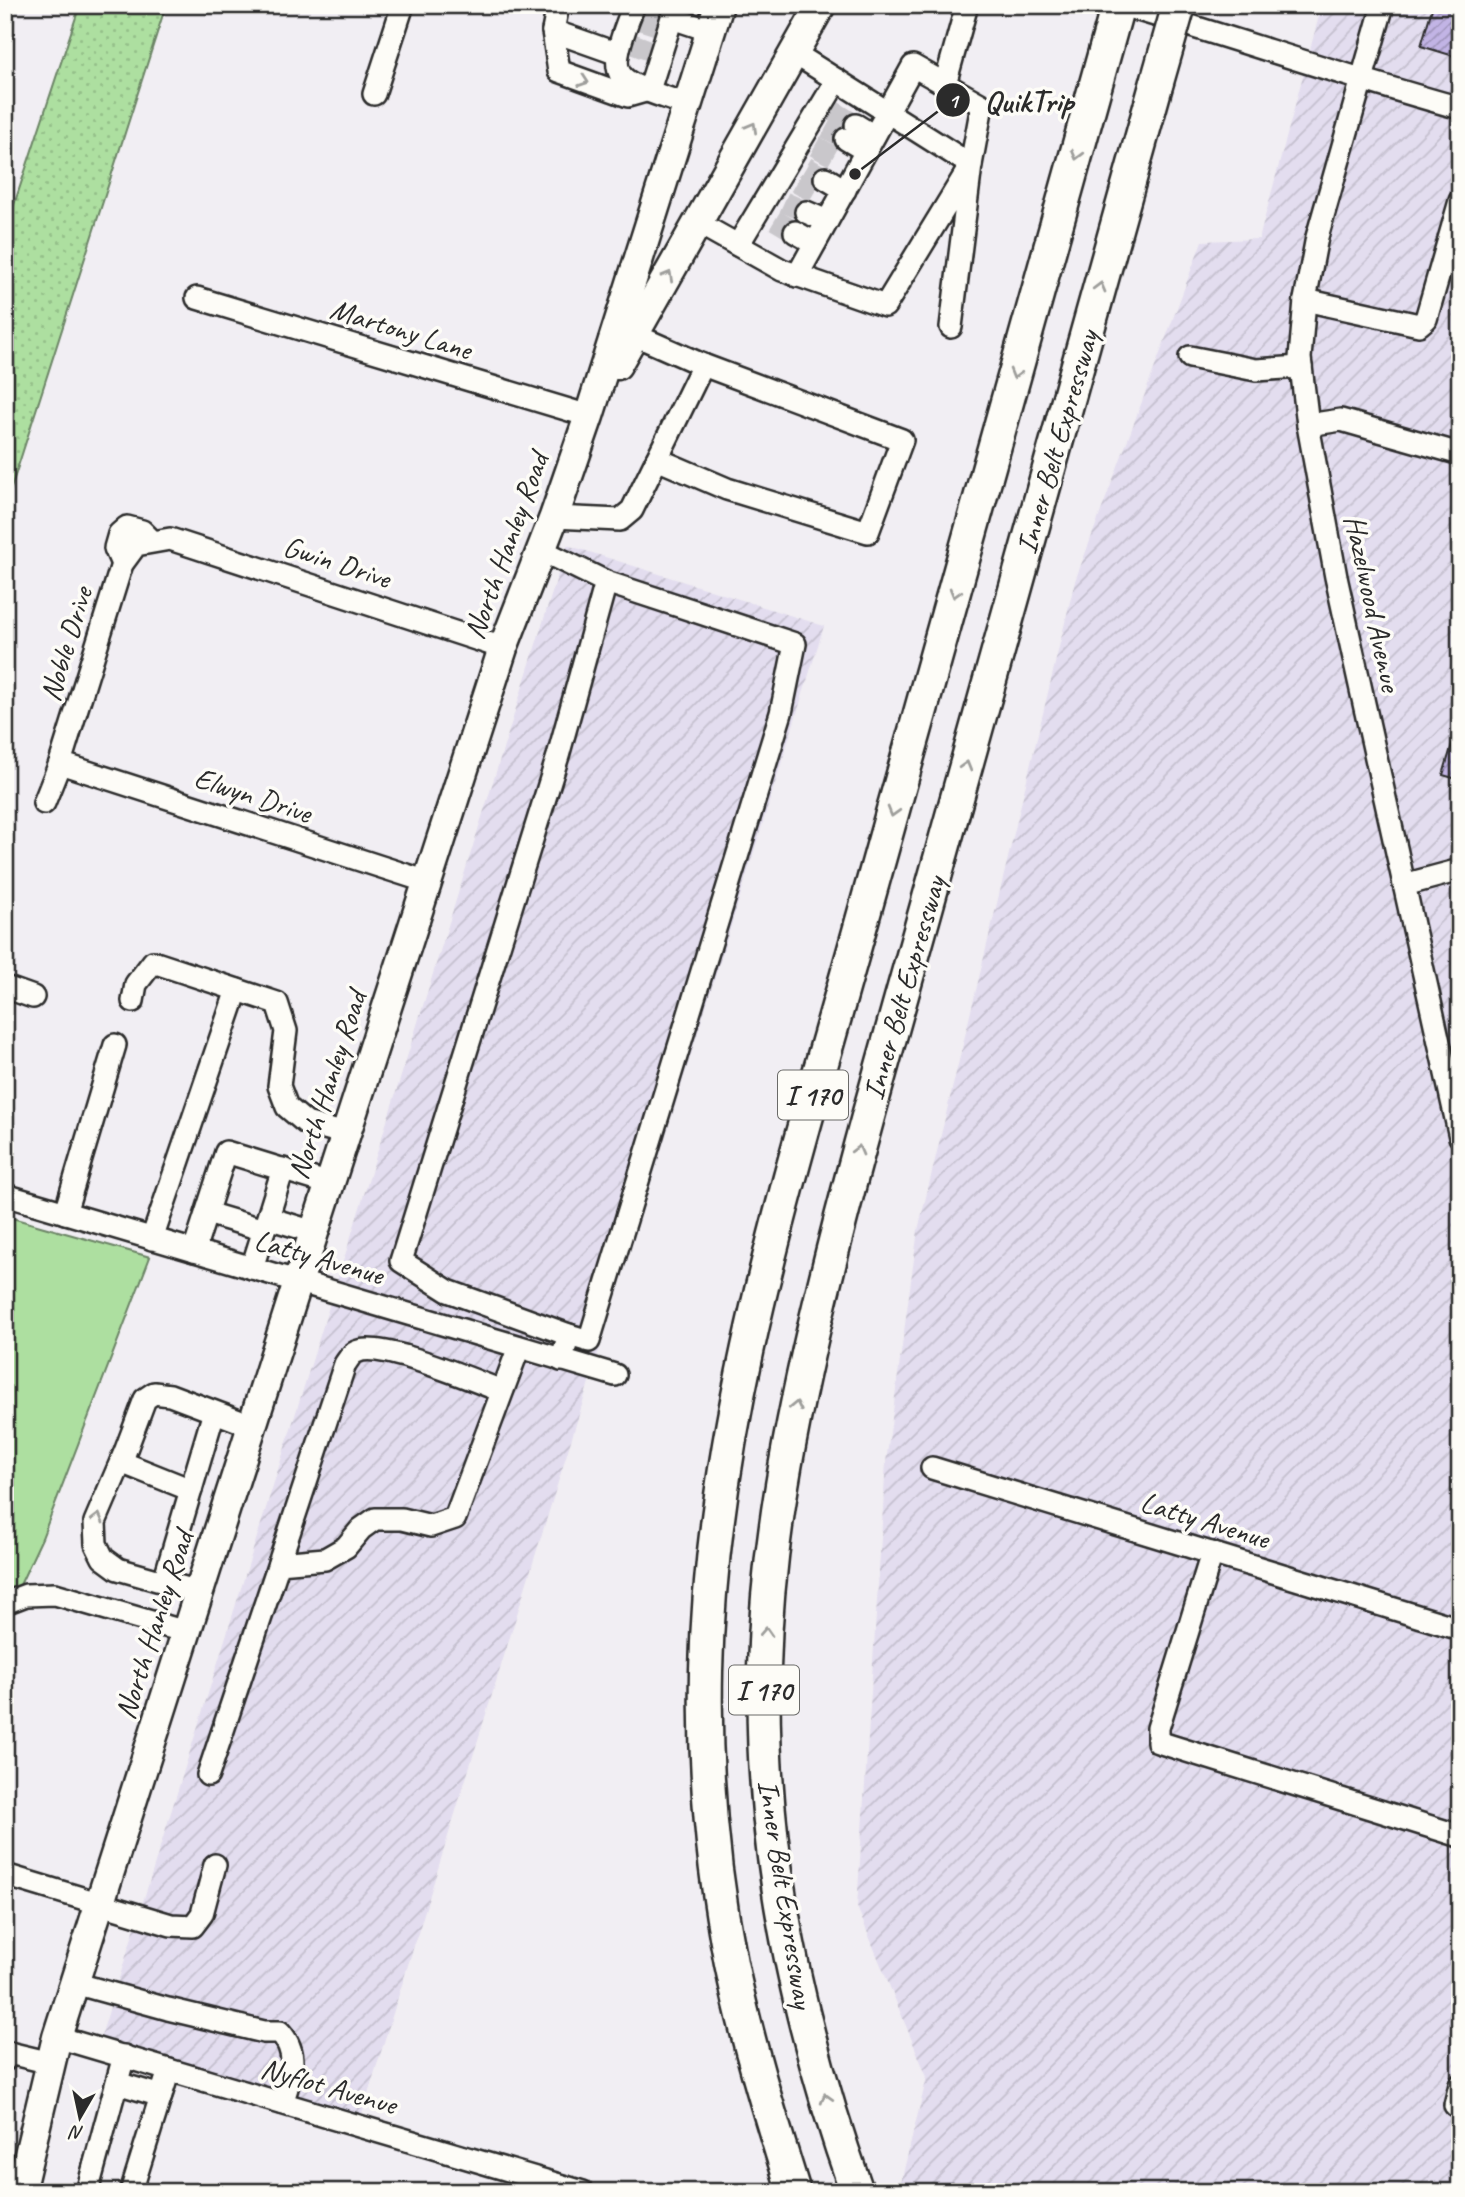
<svg xmlns="http://www.w3.org/2000/svg" width="1465" height="2197" font-family="Caveat,sans-serif">
<defs>
<pattern id="industrial-furrows" width="10" height="10" patternUnits="userSpaceOnUse" patternTransform="scale(1.75)"><rect width="10" height="10" fill="#e3ddef"/><path d="M-1 1l2-2M0 10L10 0M9 11l2-2" fill="none" stroke="#c3becd"/></pattern>
<pattern id="grass-dots" width="8" height="8" patternUnits="userSpaceOnUse" patternTransform="scale(1.75)"><rect width="8" height="8" fill="#addfa0"/><path d="M2 2h.1M6 6h.1" fill="none" stroke="#95c08a" stroke-width="1.8" stroke-linecap="round"/></pattern>
<pattern id="building-hatch" width="6" height="6" patternUnits="userSpaceOnUse" patternTransform="scale(1.75)"><rect width="6" height="6" fill="#c2b4e5"/><path d="M-1 1l2-2M0 6l6-6M5 7l2-2" fill="none" stroke="#9e93ba"/></pattern>
</defs>
<rect width="100%" height="100%" fill="#f1eef3"/>
<filter id="ink" filterUnits="userSpaceOnUse"><feTurbulence type="fractalNoise" baseFrequency=".0143" numOctaves="2"/><feDisplacementMap in="SourceGraphic" scale="14" xChannelSelector="R" yChannelSelector="G"/><feConvolveMatrix kernelMatrix="1 2 1 2 8 2 1 2 1" color-interpolation-filters="sRGB"/></filter>
<g filter="url(#ink)">
<g fill="url(#industrial-furrows)">
<path d="M1322,5H1460V2192H916L900,2186L927,2077L857,1907L886,1462L918,1230L1075,581L1202,241L1259,239Z"/>
<path d="M567,545L824,626L358,2126L97,2049Z"/>
</g>
<path fill="url(#grass-dots)" stroke="#6c8566" stroke-width="2" d="M80,5H166L5,507V232Z"/>
<path fill="#addfa0" stroke="#6c8566" stroke-width="2" d="M5,1216L150,1257L42,1538L5,1617Z"/>
<g fill="url(#building-hatch)" stroke="#2b2b2b" stroke-width="2">
<path d="M1433,5H1460V58L1421,46Z"/>
<path d="M1460,268V297L1452,295Z"/>
<path d="M1460,717V780L1443,775Z"/>
</g>
<g fill="none" stroke-linecap="round" stroke-linejoin="round">
<g stroke="#c9c7cb" stroke-width="21" stroke-dasharray="21 10" stroke-linecap="butt">
<path d="M638,19L662,27"/>
<path d="M630,43L654,52"/>
<path d="M833,111L856,125"/>
<path d="M826,128L846,139"/>
<path d="M815,146L838,159"/>
<path d="M806,167L825,178"/>
<path d="M796,182L819,195"/>
<path d="M784,202L806,212"/>
<path d="M775,220L795,232"/>
</g>
<g stroke="#2b2b2b" stroke-width="26">
<g id="minor">
<path d="M558,5L553,31L559,71L628,96L649,90L676,5"/>
<path d="M634,5C628,21 610,61 621,75C630,88 672,99 688,105"/>
<path d="M1121,5C1235,38 1346,77 1460,108"/>
<path d="M1383,5L1317,237L1305,300L1300,358L1308,425L1336,577L1460,1137"/>
<path d="M672,18L711,31"/>
<path d="M553,31L618,54"/>
<path d="M794,53L971,165L982,105L913,66C874,136 836,206 797,276"/>
<path d="M945,84L967,5"/>
<path d="M374,94L403,5"/>
<path d="M856,125L874,136"/>
<path d="M846,139L866,151"/>
<path d="M825,178L845,190"/>
<path d="M806,212L827,221"/>
<path d="M698,223L782,270L885,306L971,165L951,327"/>
<path d="M795,232L815,243"/>
<path d="M738,245L837,80"/>
<path d="M197,298L589,416"/>
<path d="M1305,300L1419,325L1426,319L1460,201"/>
<path d="M1190,357L1256,370L1301,367"/>
<path d="M1308,425L1341,420L1460,454"/>
<path d="M657,459L727,489L868,532L902,440L703,365"/>
<path d="M554,517L620,520L632,510L703,365L635,335L620,331"/>
<path d="M541,550L606,582L558,756L401,1261L448,1291L569,1335L561,1360"/>
<path d="M122,564L115,548L119,534L127,527L142,531L152,541"/>
<path d="M60,763L428,882"/>
<path d="M44,803L60,763L122,564L136,545L170,539L503,648"/>
<path d="M1404,885L1460,870"/>
<path d="M5,987L33,997"/>
<path d="M133,1001L136,984L153,962L277,1003L286,1031L279,1086L287,1107L306,1123L346,1134"/>
<path d="M5,1195L615,1375"/>
<path d="M65,1213L115,1045"/>
<path d="M207,1213L264,1230"/>
<path d="M268,1218L314,1232"/>
<path d="M152,1239L237,990"/>
<path d="M194,1251L226,1152L330,1184"/>
<path d="M252,1268L283,1169"/>
<path d="M569,1335L589,1341L781,713L795,644L606,582"/>
<path d="M121,1462L191,1490"/>
<path d="M932,1468L1460,1629"/>
<path d="M1212,1553L1158,1728V1742L1460,1836"/>
<path d="M279,1563L345,1364C348,1360 351,1354 356,1352C380,1340 474,1381 502,1391"/>
<path d="M164,1581L214,1412"/>
<path d="M199,1592L118,1569L103,1558L96,1544L95,1522L125,1452L145,1399L154,1393L170,1395L252,1426"/>
<path d="M5,1603L26,1595L55,1594L186,1632"/>
<path d="M208,1775L279,1563L325,1559L346,1547L361,1529L375,1519H402L431,1526L455,1518L519,1347"/>
<path d="M5,1875L171,1925L193,1926L202,1914L215,1865"/>
<path d="M74,1983L168,2009L264,2032H280C300,2054 291,2077 282,2103"/>
<path d="M57,2037L583,2192"/>
<path d="M5,2060L9,2053L51,2063"/>
<path d="M117,2083L161,2096"/>
<path d="M1455,2105L1460,2085"/>
<path d="M87,2192L124,2056"/>
<path d="M131,2192L169,2070"/>
</g>
</g>
<g stroke="#2b2b2b" stroke-width="33">
<g id="major">
<path d="M617,365L821,5"/>
<path d="M20,2192L57,2037L298,1282L503,648L554,517L589,416L719,5"/>
</g>
</g>
<g stroke="#2b2b2b" stroke-width="37">
<g id="highway">
<path d="M794,2192C770,2116 747,2041 731,1963C712,1867 704,1768 706,1671C711,1427 788,1185 853,953C942,637 1029,321 1118,5"/>
<path d="M857,2192C797,2024 759,1847 764,1668C767,1544 791,1423 820,1302C853,1164 893,1028 931,891C1006,621 1082,352 1157,82"/>
</g>
</g>
<use href="#minor" stroke="#fdfcf7" stroke-width="21"/>
<use href="#major" stroke="#fdfcf7" stroke-width="28"/>
<use href="#highway" stroke="#fdfcf7" stroke-width="32"/>
<g stroke="#2b2b2b" stroke-width="37" stroke-linecap="butt">
<path id="highway-bridge" d="M1157,82L1179,5"/>
</g>
<use href="#highway-bridge" stroke="#fdfcf7" stroke-width="32"/>
</g>
<defs><path id="oneway-chevron" d="M-2-3.5L2.5 0L-2 3.5" fill="none" stroke-width="1.6" stroke-linecap="round" stroke-linejoin="round" transform="scale(1.75)"/></defs>
<g stroke="#9e9e9b">
<use href="#oneway-chevron" transform="translate(584 81) rotate(19)"/>
<use href="#oneway-chevron" transform="translate(752 127) rotate(-61)"/>
<use href="#oneway-chevron" transform="translate(1077 155) rotate(105)"/>
<use href="#oneway-chevron" transform="translate(668 276) rotate(-61)"/>
<use href="#oneway-chevron" transform="translate(1100 287) rotate(-75)"/>
<use href="#oneway-chevron" transform="translate(1015 374) rotate(106)"/>
<use href="#oneway-chevron" transform="translate(955 593) rotate(106)"/>
<use href="#oneway-chevron" transform="translate(966 766) rotate(-74)"/>
<use href="#oneway-chevron" transform="translate(893 812) rotate(106)"/>
<use href="#oneway-chevron" transform="translate(858 1150) rotate(-75)"/>
<use href="#oneway-chevron" transform="translate(796 1406) rotate(-78)"/>
<use href="#oneway-chevron" transform="translate(98 1518) rotate(-75)"/>
<use href="#oneway-chevron" transform="translate(766 1632) rotate(-87)"/>
<use href="#oneway-chevron" transform="translate(826 2098) rotate(-107)"/>
</g>
</g>
<g text-anchor="middle" stroke-width="7" stroke-linejoin="round" paint-order="stroke">
<g fill="#fdfcf7" stroke="#6a6a68" stroke-width="2">
<rect x="778" y="1070.5" width="70" height="49" rx="5"/>
<rect x="729" y="1665.5" width="70" height="49" rx="5"/>
</g>
<g font-size="28" font-weight="bold" fill="#2b2b2b">
<text x="813" y="1105">I 170</text>
<text x="764" y="1700">I 170</text>
</g>
<g font-size="30" fill="#2b2b2b" stroke="#fdfcf7">
<text transform="translate(401 329) rotate(17)" y="10">Martony Lane</text>
<text transform="translate(1057 442) rotate(-74)" y="10">Inner Belt Expressway</text>
<text transform="translate(506 546) rotate(-70)" y="10">North Hanley Road</text>
<text transform="translate(337 562) rotate(18)" y="10">Gwin Drive</text>
<text transform="translate(1373 603) rotate(78)" y="10">Hazelwood Avenue</text>
<text transform="translate(66 644) rotate(-73)" y="10">Noble Drive</text>
<text transform="translate(253 795) rotate(18)" y="10">Elwyn Drive</text>
<text transform="translate(904 988) rotate(-74)" y="10">Inner Belt Expressway</text>
<text transform="translate(327 1085) rotate(-72)" y="10">North Hanley Road</text>
<text transform="translate(319 1257) rotate(16)" y="10">Latty Avenue</text>
<text transform="translate(1205 1520) rotate(17)" y="10">Latty Avenue</text>
<text transform="translate(154 1625) rotate(-72)" y="10">North Hanley Road</text>
<text transform="translate(786 1894) rotate(81)" y="10">Inner Belt Expressway</text>
<text transform="translate(329 2086) rotate(16)" y="10">Nyflot Avenue</text>
</g>
</g>
<path fill="none" stroke="#2b2b2b" stroke-width="2.5" d="M855 174L953 100"/>
<g fill="#2b2b2b" stroke="#fdfcf7" stroke-width="2.5">
<circle cx="855" cy="174" r="7"/>
<circle cx="953" cy="100" r="18"/>
</g>
<g font-size="21" text-anchor="middle" font-weight="bold" fill="#fff">
<text x="953" y="108">1</text>
</g>
<g font-size="32" text-anchor="middle" font-weight="bold" fill="#2b2b2b" stroke="#fdfcf7" stroke-width="7" stroke-linejoin="round" paint-order="stroke">
<text x="1029" y="112">QuikTrip</text>
</g>
<rect width="1465" height="2197" fill="none" stroke="#fdfcf7" stroke-width="28"/>
<rect x="14" y="14" width="1437" height="2169" fill="none" stroke="#2b2b2b" stroke-width="2.5" filter="url(#ink)"/>
<g transform="translate(80 2117) rotate(189)" stroke="#fdfcf7" stroke-width="5" paint-order="stroke">
<path d="M0-5L12 26L0 18L-12 26Z" fill="#2b2b2b"/>
<text y="-10" font-size="19" font-weight="bold" text-anchor="middle" fill="#2b2b2b">N</text>
</g>
</svg>
